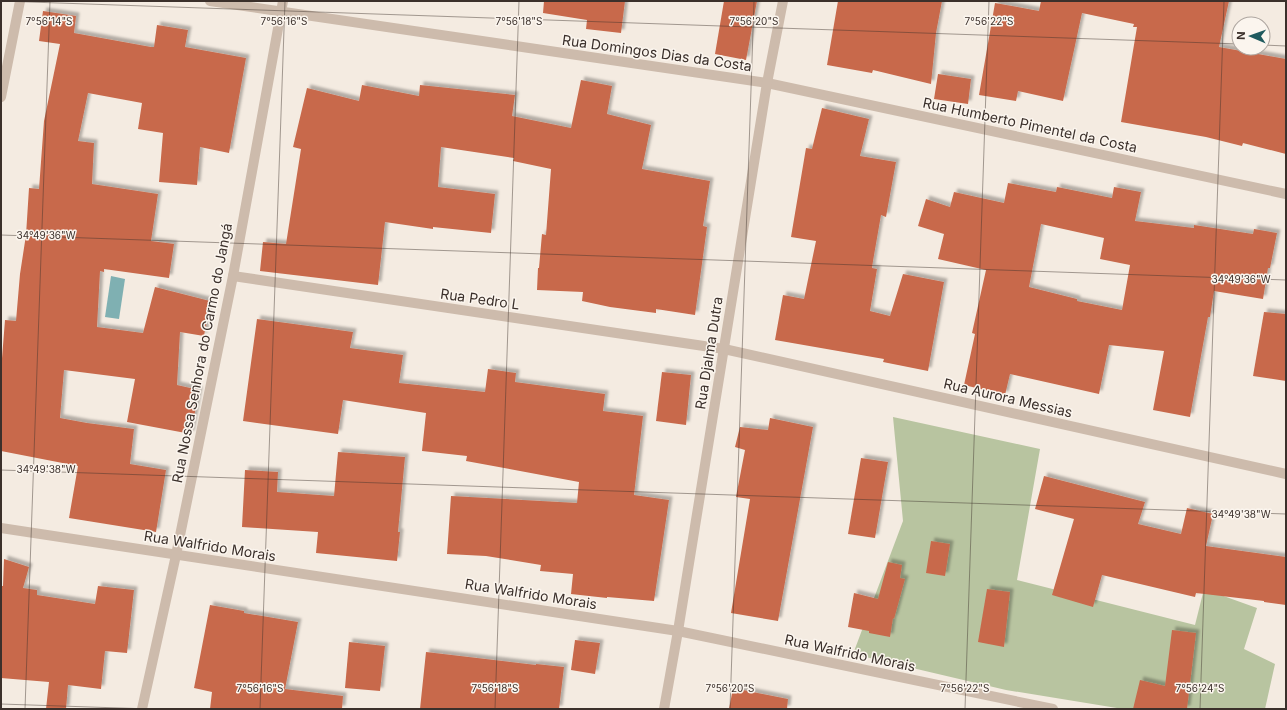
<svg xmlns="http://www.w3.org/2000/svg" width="1287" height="710" font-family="Inter,sans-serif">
<defs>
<filter id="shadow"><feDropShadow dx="3.5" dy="-3.5" stdDeviation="1" flood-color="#0004"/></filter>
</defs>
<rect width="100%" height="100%" fill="#f4ebe1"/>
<path fill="#b8c4a0" d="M893,417L1040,449L1017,580L1195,625L1204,589L1257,608L1244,649L1275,664L1265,709H1123L1006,690L853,654L903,521Z"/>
<path fill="#7fb0b2" d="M111,276L125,279L119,319L105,317Z"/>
<g fill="#c8694b" fill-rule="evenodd" filter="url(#shadow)">
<path d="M544,1H625L621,33L586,29L587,20L543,13Z"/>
<path d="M724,1H757L746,60L715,54Z"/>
<path d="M838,1H942L936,33L931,84L873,70L872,73L827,65Z"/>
<path d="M1041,1H1229L1219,47L1286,59V154L1243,143L1242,146L1206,137L1121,122L1137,27H1133L1134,24L1082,13L1063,101L1018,91L1016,101L979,95L995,3L1039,11Z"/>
<path d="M43,11L76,16L74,33L151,47H154L157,25L188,30L185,47L246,58L229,153L200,147L197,185L159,182L163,133L138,129L142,103L88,93L78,141L94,143L92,184L158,194L151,241L174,244L169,278L104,269V272L100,271L97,327L143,333L155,287L210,301L204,336L180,332L177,385L199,390L191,434L127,422L135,379L64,370L60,418L87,423L134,429L130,464L166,470L156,532L69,518L78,466L1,451V371L5,320L16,321L20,274L26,235L29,188L39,189L44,121L60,44L39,41Z"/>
<path d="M938,74L971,79L968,104L934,99Z"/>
<path d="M581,80L612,86L607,114L651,125L642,169L710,181L703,226L707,227L695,315L656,309V313L610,307L582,301L583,292L537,290L538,268H539L542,234L546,235L551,169L513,161L514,158L441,147L438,187L495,194L491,233L433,227V229L385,222L378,285L260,271L263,242L286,244L301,149L293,147L307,88L359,101L362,85L419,96L420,85L515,95L512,116L571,128Z"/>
<path d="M822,108L869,119L860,156L896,162L886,217L881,215L873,261L872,268L877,269L870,311L890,316L903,274L944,282L928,371L883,362L884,359L775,340L783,295L804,299L816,241L791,237L806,148L812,149Z"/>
<path d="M1008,183L1056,192L1057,187L1112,198L1114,187L1141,192L1135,221L1194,228V225L1253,234L1254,229L1277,233L1270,268H1268L1263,299L1214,291L1210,317H1208L1190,417L1153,410L1164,351L1109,345L1099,394L1010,374L1005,395L964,385L975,334L972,333L986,270L938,259L944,234L918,226L926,199L950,207L954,192L1004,203ZM1041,224L1104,238L1100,259L1130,265L1122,310L1077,301V299L1029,287Z"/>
<path d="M1264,312L1286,314V381L1253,376Z"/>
<path d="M257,319L353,332L350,348L403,355L399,383L485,392L488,369L516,373L515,382L605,394L603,411L643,416L634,495L669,500L654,601L607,597V598L571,594L573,574L540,571L541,565L486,556L447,554L451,496L577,503L579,482L466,461L467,456L422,451L426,413L343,400L338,434L243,421Z"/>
<path d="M662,372L691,375L686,425L656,421Z"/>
<path d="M770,418L813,427L778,621L731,613L750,499L736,497L745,450L735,447L740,427L768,430Z"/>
<path d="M338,452L405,457L398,532H400L397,561L316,553L318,532L242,527L245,470L278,472L277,492L334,496Z"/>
<path d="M861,458L888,462L875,538L848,534Z"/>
<path d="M1044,476L1145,502L1138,524L1181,534L1187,508L1213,514L1206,546L1286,557V605L1264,602V601L1196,593L1195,597L1102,575L1093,607L1052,595L1074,519L1035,509Z"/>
<path d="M931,541L950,544L945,576L926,573Z"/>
<path d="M4,559L29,567L23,588L37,590V595L95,604L98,586L134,590L127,653L105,651L101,689L68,685L66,709H46L49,682L1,678V586H3Z"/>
<path d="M888,562L902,565L900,578L905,579L894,619L893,618L890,637L869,633V631L848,627L854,593L878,599Z"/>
<path d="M987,589L1010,592L1004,647L978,642Z"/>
<path d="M210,605L244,611V613L298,622L285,689L343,696L342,709H210L212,692L194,688Z"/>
<path d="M1172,630L1196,633L1187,709H1133L1140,680L1165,686Z"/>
<path d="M575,640L600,643L595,674L571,670Z"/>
<path d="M349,642L385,646L380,691L345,688Z"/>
<path d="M426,652L536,665V664L564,667L559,709H420Z"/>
<path d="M733,688L788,699L787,709H729Z"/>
</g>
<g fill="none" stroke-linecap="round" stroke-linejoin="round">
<g stroke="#cdbbac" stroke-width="10">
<path d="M210,1L767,83L1286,194"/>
<path d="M1,97L20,1"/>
<path d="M233,276L724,349L1286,474"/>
<path d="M1,528L678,631L1053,709"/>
<path d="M142,709L176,555L233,276L283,1"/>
<path d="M664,709L678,631L767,83L783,1"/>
</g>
</g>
<path fill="none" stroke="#3b302b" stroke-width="1" stroke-opacity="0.45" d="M1,1L1239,44M1263,45L1286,46M1,235L1286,280M1,470L1286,514M1,704L150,709M25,709L50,1M260,709L285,1M495,709L519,1M730,709L754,1M965,709L989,1M1200,709L1224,1"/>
<g text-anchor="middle" stroke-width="3" stroke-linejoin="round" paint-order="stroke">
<g font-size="14" fill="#3b302b" stroke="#fbf5ee">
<text transform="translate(657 53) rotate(8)" y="5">Rua Domingos Dias da Costa</text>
<text transform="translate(1030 125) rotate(12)" y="5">Rua Humberto Pimentel da Costa</text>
<text transform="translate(480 299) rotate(8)" y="5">Rua Pedro L</text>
<text transform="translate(202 353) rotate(-79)" y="5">Rua Nossa Senhora do Carmo do Jangá</text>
<text transform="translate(709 353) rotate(-81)" y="5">Rua Djalma Dutra</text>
<text transform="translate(1008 398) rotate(13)" y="5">Rua Aurora Messias</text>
<text transform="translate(210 546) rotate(9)" y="5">Rua Walfrido Morais</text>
<text transform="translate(531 594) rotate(9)" y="5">Rua Walfrido Morais</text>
<text transform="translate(850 653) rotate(12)" y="5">Rua Walfrido Morais</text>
</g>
</g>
<g font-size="10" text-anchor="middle" fill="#3b302b" stroke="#fbf5ee" stroke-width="3" stroke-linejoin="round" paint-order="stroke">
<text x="49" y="25">7°56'14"S</text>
<text x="284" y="25">7°56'16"S</text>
<text x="519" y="25">7°56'18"S</text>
<text x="754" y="25">7°56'20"S</text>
<text x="989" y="25">7°56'22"S</text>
<text x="46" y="239">34°49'36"W</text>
<text x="1241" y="283">34°49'36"W</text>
<text x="46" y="473">34°49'38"W</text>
<text x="1241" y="518">34°49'38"W</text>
<text x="260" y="692">7°56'16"S</text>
<text x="495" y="692">7°56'18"S</text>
<text x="730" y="692">7°56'20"S</text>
<text x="965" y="692">7°56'22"S</text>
<text x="1200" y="692">7°56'24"S</text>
</g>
<rect width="1287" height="710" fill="none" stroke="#3b302b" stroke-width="4"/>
<g transform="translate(1251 36) rotate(272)"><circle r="19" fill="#fbf5ee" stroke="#aea6a0"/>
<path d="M0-3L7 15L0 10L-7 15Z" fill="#1f5a5e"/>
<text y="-6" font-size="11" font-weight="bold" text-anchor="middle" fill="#3b302b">N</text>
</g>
</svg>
